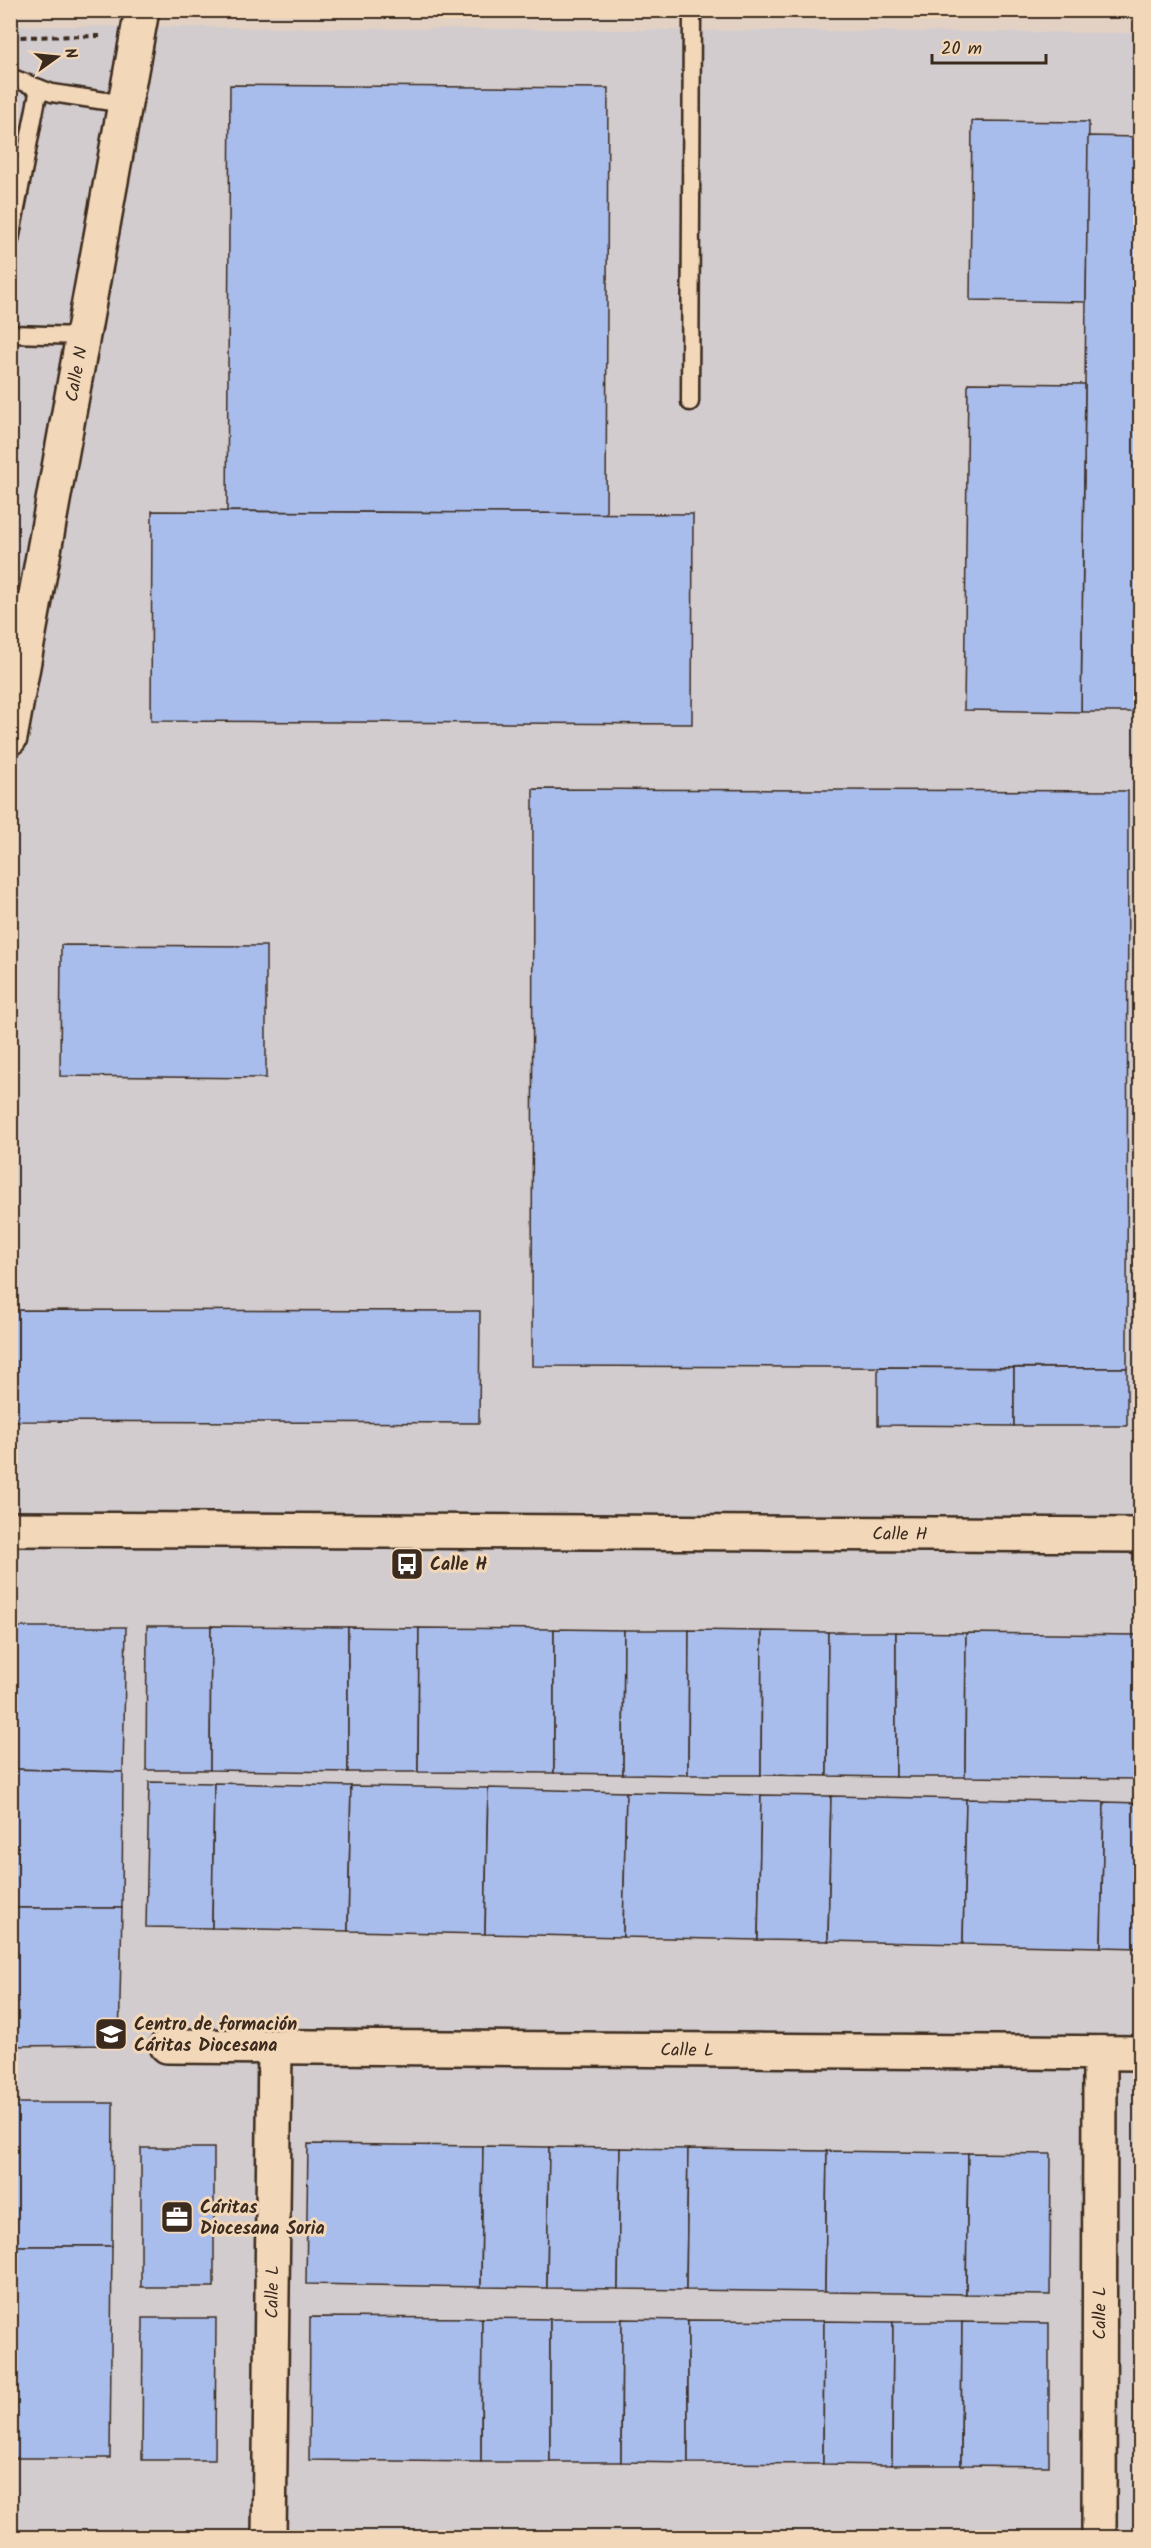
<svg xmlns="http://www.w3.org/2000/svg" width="1151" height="2548" font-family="Kalam,sans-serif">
<rect width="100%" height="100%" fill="#e3d2c3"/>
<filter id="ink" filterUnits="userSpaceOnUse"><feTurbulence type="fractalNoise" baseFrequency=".0167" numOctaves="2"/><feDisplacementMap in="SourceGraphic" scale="12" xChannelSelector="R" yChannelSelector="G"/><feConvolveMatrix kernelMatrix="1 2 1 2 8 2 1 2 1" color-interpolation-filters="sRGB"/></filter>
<g filter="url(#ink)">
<path fill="#d2cccf" d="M11,26L1140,33V2537L11,2538Z"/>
<g fill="#a9bdec" stroke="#3b2a1e" stroke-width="1.5">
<path d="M230,85L608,88L606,514L227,511Z"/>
<path d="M972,121L1089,122L1086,302L970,300Z"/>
<path d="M1088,136L1140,137V712H1081Z"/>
<path d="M968,383L1085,384L1081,712L964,710Z"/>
<path d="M152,511L693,514L692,724L151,721Z"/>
<path d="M533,789L1128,791L1127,1368L532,1366Z"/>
<path d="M61,945L266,946V1078L60,1076Z"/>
<path d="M10,1310L480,1311L479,1423L10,1421Z"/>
<path d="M878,1367L1014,1368V1426L878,1425Z"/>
<rect x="1014" y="1368" width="113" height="58"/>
<path d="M147,1626H211L210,1770H146Z"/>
<path d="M211,1626L348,1627V1772L210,1770Z"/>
<path d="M10,1627H126L123,1772L10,1769Z"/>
<path d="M348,1627L419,1628L418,1772H348Z"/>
<path d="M419,1628L554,1629V1773L418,1772Z"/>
<path d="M554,1629L624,1630L623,1774L554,1773Z"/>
<path d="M624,1630H689L688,1775L623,1774Z"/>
<path d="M689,1630L762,1631L761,1775H688Z"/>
<path d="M762,1631L828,1632L827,1776L761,1775Z"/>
<path d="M828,1632H896V1777L827,1776Z"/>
<path d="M896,1632L966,1633L965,1777H896Z"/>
<path d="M966,1633L1138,1635L1137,1779L965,1777Z"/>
<path d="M1138,1635H1140V1779H1137Z"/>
<path d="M10,1769L123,1772L122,1908H10Z"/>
<path d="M149,1782L214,1783L212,1928L146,1927Z"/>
<path d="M214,1783L351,1786L348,1931L212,1928Z"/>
<path d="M351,1786L488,1788L485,1934L348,1931Z"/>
<path d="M488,1788L626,1792L623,1937L485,1934Z"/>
<path d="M626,1792L761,1795L758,1940L623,1937Z"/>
<path d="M761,1795L831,1796L828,1941L758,1940Z"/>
<path d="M831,1796L966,1799L963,1944L828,1941Z"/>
<path d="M966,1799L1104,1802L1101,1947L963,1944Z"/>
<path d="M1104,1802L1140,1803V1948L1101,1947Z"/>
<path d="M10,1908H122L119,2045L10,2046Z"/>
<path d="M10,2103H113L112,2246H10Z"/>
<path d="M308,2144L483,2146L481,2287L306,2284Z"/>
<path d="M483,2146L549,2147L547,2288L481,2287Z"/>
<path d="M549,2147L620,2148L618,2289L547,2288Z"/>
<rect x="141" y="2148" width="73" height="139"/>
<path d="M620,2148L688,2149L686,2290L618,2289Z"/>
<path d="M688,2149L827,2151L825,2292L686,2290Z"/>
<path d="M827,2151L968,2153L966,2294L825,2292Z"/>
<path d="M968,2153L1051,2154L1050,2295L966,2294Z"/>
<path d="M10,2246H112L110,2458H10Z"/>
<path d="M310,2317L482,2318L481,2462L309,2460Z"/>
<path d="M143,2318H216L215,2460H142Z"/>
<path d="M482,2318L550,2319V2462H481Z"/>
<path d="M550,2319H622L621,2462H550Z"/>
<path d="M622,2319L688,2320V2463L621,2462Z"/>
<path d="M688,2320L824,2321L823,2464L688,2463Z"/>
<path d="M824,2321L893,2322L892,2465L823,2464Z"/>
<path d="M893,2322H962L961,2465H892Z"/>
<path d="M962,2322L1049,2323V2466L961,2465Z"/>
</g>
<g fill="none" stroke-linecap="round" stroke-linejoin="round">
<g stroke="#3b2a1e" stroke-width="21">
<g id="service">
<path d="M10,77L52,93L125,104"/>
<path d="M10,240L39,88"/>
<path d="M10,334L83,336"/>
<path d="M690,402L692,10"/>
</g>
</g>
<g stroke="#3b2a1e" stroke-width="38">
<g id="minor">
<path id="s1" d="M10,738L142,10"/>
<path id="s2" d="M10,1529L1140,1535"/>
<path id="s3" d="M167,2046L1140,2053"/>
<path id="s4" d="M269,2538L275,2047"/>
<path id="s5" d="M1099,2538L1100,2053"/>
</g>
</g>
<path stroke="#3b2a1e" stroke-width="4" stroke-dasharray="6 4.5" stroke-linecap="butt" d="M10,37L101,36"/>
<use href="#service" stroke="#f2d7b9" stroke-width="16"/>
<use href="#minor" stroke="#f2d7b9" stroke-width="33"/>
</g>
</g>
<defs>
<g id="bus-square" transform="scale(1.725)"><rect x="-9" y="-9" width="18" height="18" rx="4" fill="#3b2a1e" stroke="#f2d7b9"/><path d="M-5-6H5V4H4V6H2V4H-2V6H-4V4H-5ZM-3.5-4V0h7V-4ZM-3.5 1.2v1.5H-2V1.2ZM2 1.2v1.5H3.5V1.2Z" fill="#fff"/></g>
<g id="university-square" transform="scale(1.725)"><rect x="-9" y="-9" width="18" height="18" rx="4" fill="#3b2a1e" stroke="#f2d7b9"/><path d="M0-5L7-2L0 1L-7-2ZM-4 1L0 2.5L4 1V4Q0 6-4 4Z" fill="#fff"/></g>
<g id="office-square" transform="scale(1.725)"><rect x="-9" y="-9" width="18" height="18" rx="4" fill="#3b2a1e" stroke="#f2d7b9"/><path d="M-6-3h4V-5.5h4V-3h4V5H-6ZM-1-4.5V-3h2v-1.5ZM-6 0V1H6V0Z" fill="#fff"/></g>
</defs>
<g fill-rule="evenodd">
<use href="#bus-square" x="407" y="1564"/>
<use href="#university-square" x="111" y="2034"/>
<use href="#office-square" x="177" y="2217"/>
</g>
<g text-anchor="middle" stroke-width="6" stroke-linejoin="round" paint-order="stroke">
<g font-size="18" fill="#3b2a1e" stroke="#f2d7b9">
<text dy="6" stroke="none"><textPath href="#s1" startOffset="370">Calle N</textPath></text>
<text dy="6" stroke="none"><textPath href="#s2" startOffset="890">Calle H</textPath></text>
<text dy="6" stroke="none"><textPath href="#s3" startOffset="520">Calle L</textPath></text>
<text dy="6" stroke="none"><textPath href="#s4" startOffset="246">Calle L</textPath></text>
<text dy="6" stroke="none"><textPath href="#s5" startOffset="225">Calle L</textPath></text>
</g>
<g font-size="18" font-weight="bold" fill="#3b2a1e" stroke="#f2d7b9" text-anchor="start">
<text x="430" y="1570">Calle H</text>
<text x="134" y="2030">Centro de formación<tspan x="134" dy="21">Cáritas Diocesana</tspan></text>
<text x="200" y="2213">Cáritas<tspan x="200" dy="21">Diocesana Soria</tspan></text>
</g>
</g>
<rect width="1151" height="2548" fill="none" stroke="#f2d7b9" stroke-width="36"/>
<rect x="18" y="18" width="1115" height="2512" fill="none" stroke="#3b2a1e" stroke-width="2" filter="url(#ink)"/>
<g transform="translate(57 57) rotate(75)" stroke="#f2d7b9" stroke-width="4.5" paint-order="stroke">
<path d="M0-4.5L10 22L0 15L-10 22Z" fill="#3b2a1e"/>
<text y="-9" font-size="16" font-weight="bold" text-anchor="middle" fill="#3b2a1e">N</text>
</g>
<path d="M932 54v9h114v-9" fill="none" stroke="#3b2a1e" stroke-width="3"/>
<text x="941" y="54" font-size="18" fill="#3b2a1e" stroke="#f2d7b9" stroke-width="4.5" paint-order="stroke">20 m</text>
</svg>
